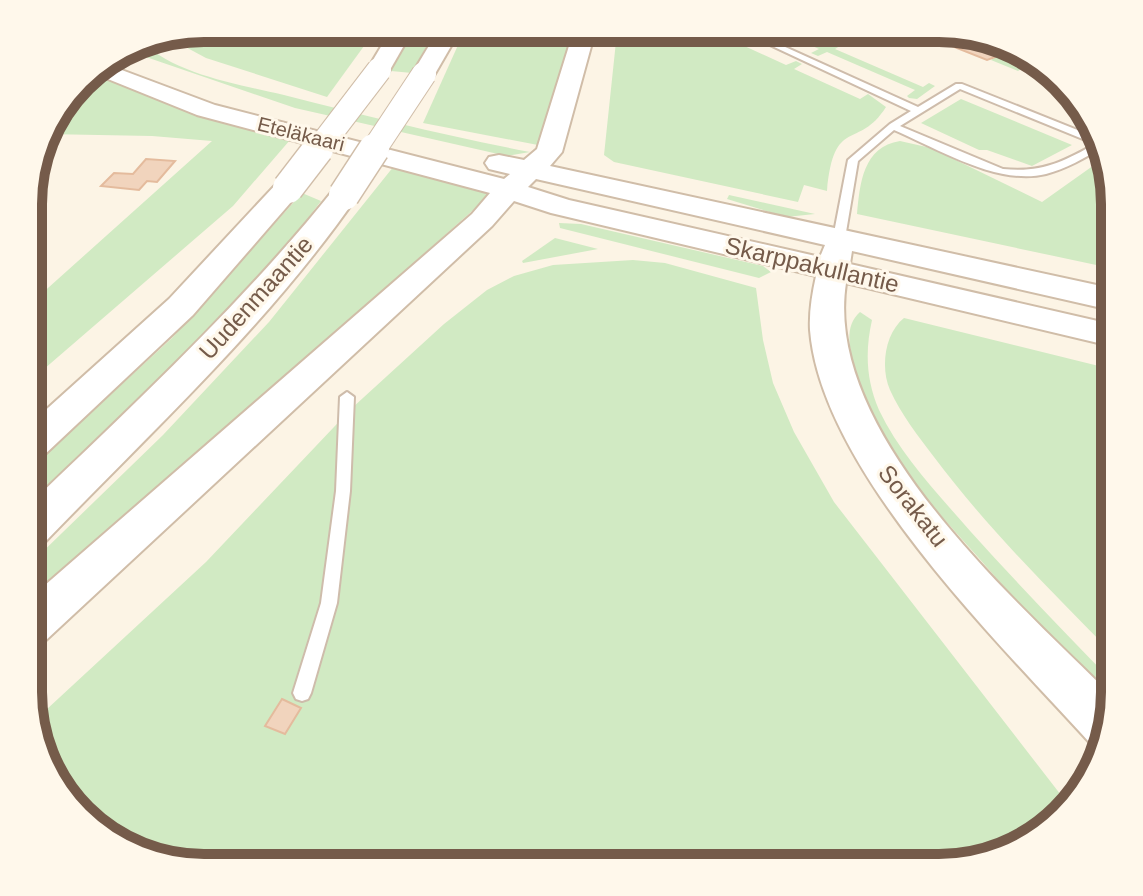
<svg xmlns="http://www.w3.org/2000/svg" width="1143" height="896" font-family="Arial,sans-serif">
<rect width="100%" height="100%" fill="#fcf4e5"/>
<g fill="#d1eac3">
<path d="M941,28H950L1032,62L1018,71L991,60L997,56L934,32Z"/>
<path d="M777,30H792L828,45L837,41L843,44L835,49L923,87L929,83L935,86L917,99L909,98L907,96L915,90L827,52L818,56L811,53L819,49Z"/>
<path d="M718,31L716,33L786,65L796,61L802,64L794,69L860,99L868,94L886,107C858,151 834,115 827,191L804,185L798,202L614,162L604,155L617,32Z"/>
<path d="M575,33L538,145L423,123L463,34Z"/>
<path d="M412,34H433L412,73L391,71Z"/>
<path d="M372,35L327,97L206,58L167,37Z"/>
<path d="M141,41C176,75 238,84 284,95C366,116 447,136 530,152L507,156L295,108L146,57L131,47Z"/>
<path d="M88,71L174,107L290,140L233,206L29,382V305L212,141L152,136L45,134L51,117Z"/>
<path d="M961,99L1072,145L1032,166L987,150H979L921,123Z"/>
<path d="M900,141L931,148L1042,202L1104,158L1115,204V269L857,214C860,183 863,147 900,141Z"/>
<path d="M394,166L487,191L489,196C334,332 187,476 29,608V565L163,435L269,322Z"/>
<path d="M302,193L321,201L278,258L200,344L29,508V470L172,338Z"/>
<path d="M729,195L815,214L786,217L727,199Z"/>
<path d="M559,223L581,224L763,266L771,272L759,278L560,228Z"/>
<path d="M555,238L598,249L523,263L522,261Z"/>
<path d="M633,260L665,263L756,288L763,340L773,383L794,432L834,502L1071,808L1007,854L939,868H193L88,824L46,770L33,722L206,562L352,408L444,324L487,290L514,276L553,265Z"/>
<path d="M860,312L872,320C865,351 866,380 879,410C901,456 938,494 971,532C1018,584 1066,634 1115,684L1114,704C1067,656 1021,607 977,556C926,499 870,440 853,363C849,345 845,325 860,312Z"/>
<path d="M904,318L1115,370V656C1052,592 988,529 934,457C918,436 901,414 890,390C880,367 885,333 904,318Z"/>
</g>
<g fill="#f1d4bd" stroke="#e4bb9d" stroke-width="2">
<path d="M923,29L934,32L998,56L987,60L914,31Z"/>
<path d="M146,159L175,161L157,182L147,181L139,190L101,186L114,173L133,174Z"/>
<path d="M282,699L301,708L285,734L265,726Z"/>
</g>
<g fill="none" stroke-linecap="round" stroke-linejoin="round">
<g stroke="#cebcab" stroke-width="4">
<g id="lane">
<path d="M740,31H750L918,107L956,84H962L1100,139L1102,148C1084,158 1066,169 1046,174C998,186 938,149 894,130L858,161L845,238L843,240H835L833,238L848,160L890,124L911,111ZM960,89L1095,144C1063,162 1041,173 1003,169L900,126Z"/>
<path d="M347,392L354,397L350,491L337,603L311,693L308,699L302,701L296,699L293,693L321,603L336,491L340,397Z"/>
</g>
</g>
<g stroke="#d0bda8" stroke-width="4">
<g id="secondary">
<path d="M595,32L562,152L550,166L1115,289V311L852,251L850,264L1115,325V347L846,283C823,434 1017,601 1115,699L1097,745L1089,742C998,642 821,469 810,330C809,312 812,294 816,276L551,213L514,201L492,226L45,641L29,647V599L472,214L490,193L197,115L88,71L103,63L215,105L504,179L510,174L489,169L485,163L489,157L499,155L524,160L537,149L573,33ZM536,179L825,245L820,257L569,200L528,187Z"/>
<path d="M436,34H458L432,79H416L412,74Z"/>
<path d="M388,35H410L387,75H371L367,70Z"/>
<path d="M288,180L298,182L302,188L298,194L193,315L42,457L29,462V425L169,299L278,182Z"/>
<path d="M344,187L354,189L358,195C269,324 152,431 44,543L29,548V505C135,403 242,304 334,189Z"/>
</g>
</g>
<use href="#lane" fill="#fff" fill-rule="evenodd"/>
<use href="#secondary" fill="#fff" fill-rule="evenodd"/>
<g stroke="#d0bda8" stroke-width="26" stroke-linecap="butt">
<g id="secondary-bridge-far1">
<path d="M317,151L379,70"/>
<path d="M373,151L424,74"/>
</g>
</g>
<g stroke="#d0bda8" stroke-width="33" stroke-linecap="butt">
<g id="secondary-bridge">
<path d="M288,188L318,149"/>
<path d="M344,195L374,149"/>
</g>
</g>
<use href="#secondary-bridge-far1" stroke="#fff" stroke-width="24"/>
<use href="#secondary-bridge" stroke="#fff" stroke-width="30"/>
</g>
<g text-anchor="middle" stroke-width="6" stroke-linejoin="round" paint-order="stroke">
<g font-size="20" fill="#755b4a" stroke="#fff8eb">
<text transform="translate(301 134) rotate(14)" y="7">Eteläkaari</text>
</g>
<g font-size="24" fill="#755b4a" stroke="#fff8eb">
<text transform="translate(812 265) rotate(13)" y="8">Skarppakullantie</text>
<text transform="translate(256 298) rotate(-48)" y="8">Uudenmaantie</text>
<text transform="translate(913 506) rotate(52)" y="8">Sorakatu</text>
</g>
</g>
<path d="M0 0H1143V896H0ZM204 42H939A162 162 0 0 1 1101 204V692A162 162 0 0 1 939 854H204A162 162 0 0 1 42 692V204A162 162 0 0 1 204 42Z" fill="#fff8eb" fill-rule="evenodd"/>
<path fill="none" stroke="#755b4a" stroke-width="10" d="M204 42H939A162 162 0 0 1 1101 204V692A162 162 0 0 1 939 854H204A162 162 0 0 1 42 692V204A162 162 0 0 1 204 42Z"/>
</svg>
